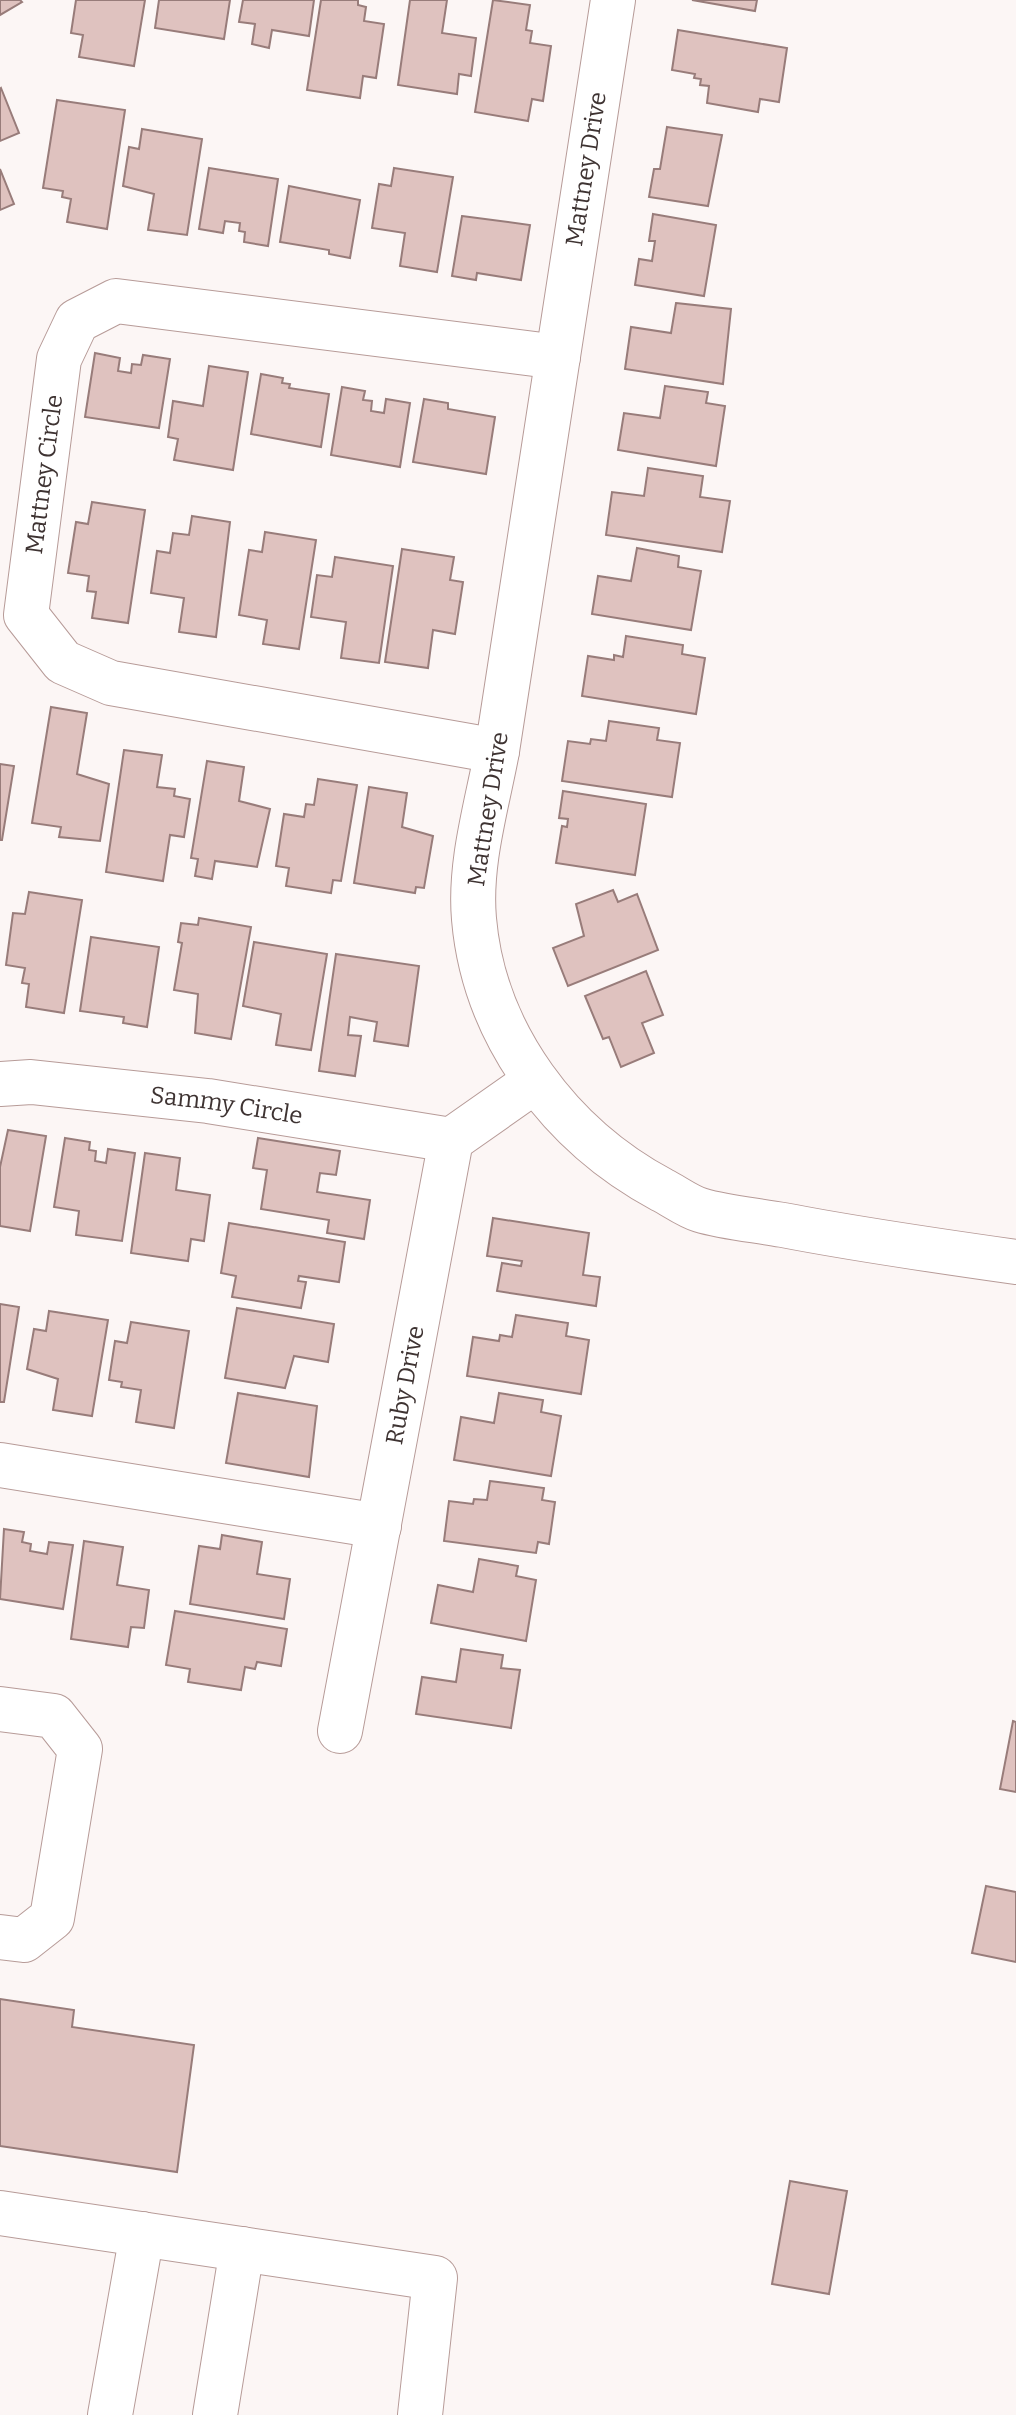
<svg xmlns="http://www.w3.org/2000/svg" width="1016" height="2415" font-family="Bitter,serif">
<rect width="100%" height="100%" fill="#fcf6f5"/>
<g fill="#dfc2bf" stroke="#987c7a" stroke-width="2">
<path d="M0,0H20L22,2L0,15Z"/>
<path d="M76,0H145L134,66L79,57L83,35L71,33Z"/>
<path d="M159,0H230L224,39L155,28Z"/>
<path d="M243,0H314L309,36L272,30L269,48L252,44L255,24L239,22Z"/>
<path d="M321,0H358V5L366,7L364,21L384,24L376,78L363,76L360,98L307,90Z"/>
<path d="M410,0H447L442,33L476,38L471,76L459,74L457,94L398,85Z"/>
<path d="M493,0L530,5L526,30L532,31L530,43L551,46L543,101L532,99L528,121L475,112Z"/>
<path d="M692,0H757L755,11Z"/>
<path d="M678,30L787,48L779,102L760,99L758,112L707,103L709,86L700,85L701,79L694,78L695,74L672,70Z"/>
<path d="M1,88L19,133L0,141V89Z"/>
<path d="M57,100L125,110L107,229L67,222L71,199L62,197L63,191L43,188Z"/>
<path d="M667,127L722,135L708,206L649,197L654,169H660Z"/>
<path d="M142,129L202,139L187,235L148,230L154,194L123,186L129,147L139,149Z"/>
<path d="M209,168L278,179L268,246L244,242L245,232L239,231L240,223L225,221L223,233L199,229Z"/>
<path d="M394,168L453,177L437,272L400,266L405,233L372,228L379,184L391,186Z"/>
<path d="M0,169L14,204L0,210Z"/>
<path d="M289,186L360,200L350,258L329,254V250L280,242Z"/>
<path d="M653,214L716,225L704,296L635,285L639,259L652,261L655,241H649Z"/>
<path d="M462,216L530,225L521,280L477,273L476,280L452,276Z"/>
<path d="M676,303L731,309L723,384L625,369L631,327L671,333Z"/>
<path d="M95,353L120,358L118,371L131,373L132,364L141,365L143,355L170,359L159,428L85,417Z"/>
<path d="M209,366L248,372L233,470L174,460L178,439L168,437L173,401L203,406Z"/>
<path d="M261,374L283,378L282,383L290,384L289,388L329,394L321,447L251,434Z"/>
<path d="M665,386L708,392L706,403L725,406L716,466L618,450L624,413L660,418Z"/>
<path d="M342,387L365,391L363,400L372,401L371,411L384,413L386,399L410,403L400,467L331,455Z"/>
<path d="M424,399L448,403V409L495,417L486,474L413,462Z"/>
<path d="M648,468L703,476L700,497L730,501L722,552L606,535L612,492L644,496Z"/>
<path d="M92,502L145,510L128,623L92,618L96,592L87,591L89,576L68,573L76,522L88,524Z"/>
<path d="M192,516L230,522L216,637L179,632L184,598L151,593L157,551L170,553L173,533L189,535Z"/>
<path d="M265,532L316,540L299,649L263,644L267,620L239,615L249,550L262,552Z"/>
<path d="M637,548L679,556L678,567L701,571L691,630L592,614L598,576L631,581Z"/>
<path d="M402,549L454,557L450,580L463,582L455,634L433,630L428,668L385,662Z"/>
<path d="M335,557L393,566L379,663L341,658L346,622L311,617L317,575L332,577Z"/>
<path d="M626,636L683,645L682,654L705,658L696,714L582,696L588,656L614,660V655L623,657Z"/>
<path d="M51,707L87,713L77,774L109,784L100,841L59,837L61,827L32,823Z"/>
<path d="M609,721L659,728L657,740L680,743L672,797L562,781L568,741L590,744L591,739L606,741Z"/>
<path d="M124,750L162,755L157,787L175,789L174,796L190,799L184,837L170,835L163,881L106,872Z"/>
<path d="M207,761L244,767L239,801L270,809L257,867L215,861L212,879L195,876L198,859L191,858Z"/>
<path d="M0,764L14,766L2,840H0Z"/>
<path d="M318,779L357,785L341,881L333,880L331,893L286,886L289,868L276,866L284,814L304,817L306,804L314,805Z"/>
<path d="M369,787L407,793L402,827L433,836L424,888L416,887L415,893L354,883Z"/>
<path d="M563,791L646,804L635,875L556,863L562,826L567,827L568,819L559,818Z"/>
<path d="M613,890L618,902L637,894L658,950L568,986L553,948L584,936L576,904Z"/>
<path d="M29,892L82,900L64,1013L26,1007L29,984L22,983L25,968L6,965L13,913L25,914Z"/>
<path d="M199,918L251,927L231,1039L195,1033L198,994L174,990L182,943L178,942L181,923L198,925Z"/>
<path d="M91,937L159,947L147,1027L123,1023L124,1017L80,1011Z"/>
<path d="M254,942L327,954L311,1050L276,1045L281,1014L243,1006Z"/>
<path d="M336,954L419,966L408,1046L374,1041L377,1022L350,1017L348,1035L361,1036L355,1076L319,1071Z"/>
<path d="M646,971L663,1015L642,1023L654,1053L621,1067L609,1037L603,1039L585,996Z"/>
<path d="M8,1130L46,1136L30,1231L0,1226V1167Z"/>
<path d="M65,1138L90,1142L89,1150L96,1151L95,1161L106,1163L108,1149L135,1153L122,1241L76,1235L79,1211L54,1207Z"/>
<path d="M258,1138L340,1151L336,1175L320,1173L317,1192L370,1200L364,1239L327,1233L329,1220L261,1209L267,1170L253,1168Z"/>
<path d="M145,1153L180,1158L176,1190L210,1195L204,1241L191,1239L188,1261L131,1253Z"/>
<path d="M493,1218L589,1233L583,1275L600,1277L596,1306L497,1291L502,1263L521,1266L522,1261L487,1256Z"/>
<path d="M229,1223L345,1242L339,1282L299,1276L298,1281L306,1282L301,1308L232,1297L236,1276L221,1273Z"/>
<path d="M0,1304L19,1307L4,1402H0Z"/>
<path d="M237,1308L334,1324L328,1362L294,1356L285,1388L225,1378Z"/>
<path d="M49,1311L108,1320L92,1416L53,1410L58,1379L27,1369L34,1329L46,1331Z"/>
<path d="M516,1315L568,1323L566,1336L589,1340L581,1394L467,1376L473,1337L499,1341L500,1335L512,1337Z"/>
<path d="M131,1322L189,1331L174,1428L136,1422L141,1390L121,1387L122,1382L109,1380L115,1341L127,1343Z"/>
<path d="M238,1393L317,1406L309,1477L226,1463Z"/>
<path d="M499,1393L543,1400L541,1412L561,1416L551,1476L454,1460L461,1417L494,1423Z"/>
<path d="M490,1481L544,1488L542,1500L555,1502L549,1544L538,1542L536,1553L444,1541L449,1501L473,1504L474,1499L487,1500Z"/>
<path d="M4,1529L24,1532L22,1542L31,1544L30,1551L47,1554L49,1542L73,1545L63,1609L0,1599Z"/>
<path d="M222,1535L262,1542L257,1574L290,1579L284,1619L190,1604L199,1546L220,1549Z"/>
<path d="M84,1541L123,1547L117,1585L149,1590L144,1628L131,1627L128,1647L71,1639Z"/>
<path d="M479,1559L518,1566L516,1576L536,1580L526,1641L431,1623L438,1585L473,1592Z"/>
<path d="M175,1611L287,1629L281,1666L257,1662L255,1669L245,1667L241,1690L188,1682L190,1669L166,1665Z"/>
<path d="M461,1649L503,1655L501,1668L520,1670L511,1728L416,1714L422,1677L456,1682Z"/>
<path d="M1013,1721L1016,1722V1792L1000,1789Z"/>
<path d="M986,1886L1016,1892V1962L972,1953Z"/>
<path d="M0,1999L74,2010L72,2027L194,2045L177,2172L0,2146Z"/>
<path d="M790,2181L847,2191L829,2294L772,2284Z"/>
</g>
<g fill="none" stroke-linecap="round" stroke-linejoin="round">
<g stroke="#b79b98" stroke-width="46">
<g id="minor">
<path d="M613,0L497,751C487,805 469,863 474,919C484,1035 561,1136 662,1190C674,1196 687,1206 700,1210C726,1218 756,1220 783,1225C860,1240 938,1251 1016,1262"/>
<path id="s1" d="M497,751L111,683L63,662L26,615L59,359L77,321L116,301L558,357"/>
<path id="s2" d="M0,1084L31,1082L208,1101L451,1140"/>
<path d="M0,1465L379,1526"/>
<path d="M0,1709L54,1716L80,1749L52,1918L24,1940L0,1937"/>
<path id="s3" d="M340,1731L451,1140L535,1081"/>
<path d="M0,2213L435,2278L420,2415"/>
<path d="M110,2415L142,2234"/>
<path d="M215,2415L242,2249"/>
</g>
</g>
<use href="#minor" stroke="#fff" stroke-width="44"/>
</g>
<g text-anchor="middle" stroke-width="6" stroke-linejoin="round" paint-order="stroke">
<g font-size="24" fill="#3e3332" stroke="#fff">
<text transform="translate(586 169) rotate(-81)" y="8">Mattney Drive</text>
<text dy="8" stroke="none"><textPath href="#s1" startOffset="646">Mattney Circle</textPath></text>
<text transform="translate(488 809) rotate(-81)" y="8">Mattney Drive</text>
<text dy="8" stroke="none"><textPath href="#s2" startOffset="228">Sammy Circle</textPath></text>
<text dy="8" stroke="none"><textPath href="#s3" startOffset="352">Ruby Drive</textPath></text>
</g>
</g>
</svg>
